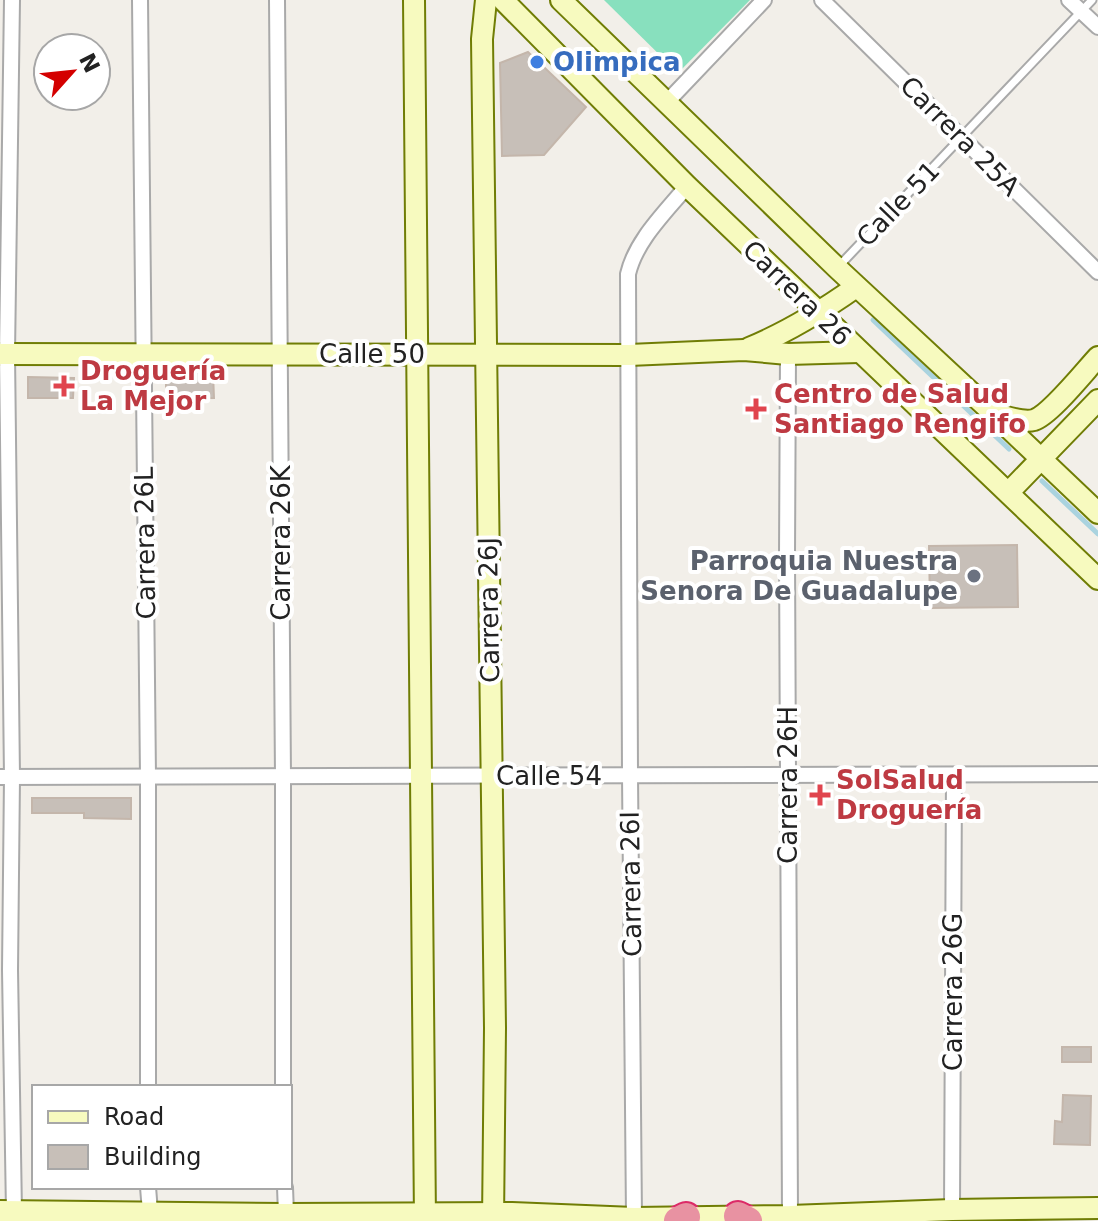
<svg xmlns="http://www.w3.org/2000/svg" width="1098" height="1221" font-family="'DejaVu Sans',sans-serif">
<rect width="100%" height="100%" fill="#f2efe9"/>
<path fill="#88e0be" d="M604,0H750L678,73Z"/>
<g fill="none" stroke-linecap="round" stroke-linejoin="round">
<g stroke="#aad3df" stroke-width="5">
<path d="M873,320L1009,449"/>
<path d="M1042,481L1098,534"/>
</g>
</g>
<g fill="#c7bfb8" stroke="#c4b6ab" stroke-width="2">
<path d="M528,52L586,107L544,155L502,156L500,63Z"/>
<path d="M213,373L214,398L166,399V374Z"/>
<path d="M28,377L74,378L73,398H28Z"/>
<path d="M1017,545L1018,607L930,608L929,546Z"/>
<path d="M32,798H131V819L84,818V813H32Z"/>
<rect x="1062" y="1047" width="29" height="15"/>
<path d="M1063,1095L1091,1096L1090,1145L1054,1144L1055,1121L1062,1122Z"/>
</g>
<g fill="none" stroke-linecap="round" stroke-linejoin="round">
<g stroke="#a9a9a9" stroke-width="11">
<path id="lane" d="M838,267L1092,0"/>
</g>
<g stroke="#a9a9a9" stroke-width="18">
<g id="street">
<path d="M12,0L7,354L12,777L10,970L14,1212"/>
<path d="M140,0L148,777V1087"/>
<path d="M277,0L283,777V1087"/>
<path d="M822,0L1098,272"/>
<path d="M1069,0L1098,27"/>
<path d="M666,103L764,0"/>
<path d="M788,354L787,556L790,1216"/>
<path d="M0,777L1098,774"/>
<path d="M148,1187L150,1212"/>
<path d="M285,1187L286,1214"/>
<path d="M952,1210L954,775"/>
<path d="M634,1218L630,775L628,274C636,240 665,213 687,186"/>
</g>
</g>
<g stroke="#707d05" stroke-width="24">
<g id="secondary">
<path d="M414,0L425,1221"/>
<path d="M486,0L482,39L495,1028L493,1221"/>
<path d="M503,0L687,186L1098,579"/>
<path d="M561,0L837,268L994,414L1098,513"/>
<path d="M749,348C788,332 822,311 856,287"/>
<path d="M0,354L629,355L744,350L788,354L859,352"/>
<path d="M996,414C1007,417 1023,423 1034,420C1050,415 1085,371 1098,357"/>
<path d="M1009,492L1098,400"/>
<path d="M0,1211L286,1214L512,1213L634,1218L790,1216L952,1210L1098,1208"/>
</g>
</g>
<g stroke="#dc2a67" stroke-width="32">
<g id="highway">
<path d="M738,1216L748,1221"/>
<path d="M678,1221L686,1217"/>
</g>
</g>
<use href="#lane" stroke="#fff" stroke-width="7"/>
<use href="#street" stroke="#fff" stroke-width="14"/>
<use href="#secondary" stroke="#f7fabf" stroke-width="20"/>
<use href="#highway" stroke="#e892a2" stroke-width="28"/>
</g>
<circle fill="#3f7fe0" stroke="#fff" stroke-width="3" cx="537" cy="62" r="8"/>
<g fill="#e0444e" stroke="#fff" stroke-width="3">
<path d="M60 374h8v8h8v8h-8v8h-8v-8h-8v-8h8z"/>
<path d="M752 397h8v8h8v8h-8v8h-8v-8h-8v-8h8z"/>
<path d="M816 783h8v8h8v8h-8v8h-8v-8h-8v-8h8z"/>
</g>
<circle fill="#6b7280" stroke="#fff" stroke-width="3" cx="974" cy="576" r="8"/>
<g text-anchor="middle" stroke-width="8" stroke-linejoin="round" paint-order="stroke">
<g font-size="26" font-weight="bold" fill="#366cbe" stroke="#fff" text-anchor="start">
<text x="553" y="71">Olimpica</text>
</g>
<g font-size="26" fill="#222" stroke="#fff">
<text transform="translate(960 136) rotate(45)" y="9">Carrera 25A</text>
<text transform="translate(898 204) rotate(-46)" y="9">Calle 51</text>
<text transform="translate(797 293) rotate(44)" y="9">Carrera 26</text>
<text x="372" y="363">Calle 50</text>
<text transform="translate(145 543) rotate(-91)" y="9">Carrera 26L</text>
<text transform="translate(281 543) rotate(-90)" y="9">Carrera 26K</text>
<text transform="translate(489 610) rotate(-91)" y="9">Carrera 26J</text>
<text x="549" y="785">Calle 54</text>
<text transform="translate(788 785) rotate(-90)" y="9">Carrera 26H</text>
<text transform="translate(631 884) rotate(-91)" y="9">Carrera 26I</text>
<text transform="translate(953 992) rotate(-90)" y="9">Carrera 26G</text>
</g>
<g font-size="26" font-weight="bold" fill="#be3a42" stroke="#fff" text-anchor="start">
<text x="80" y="380">Droguería<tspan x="80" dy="30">La Mejor</tspan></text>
<text x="774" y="403">Centro de Salud<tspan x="774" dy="30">Santiago Rengifo</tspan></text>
<text x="836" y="789">SolSalud<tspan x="836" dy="30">Droguería</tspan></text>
</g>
<g font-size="26" font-weight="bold" fill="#5b616d" stroke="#fff" text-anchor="end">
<text x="958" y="570">Parroquia Nuestra<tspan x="958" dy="30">Senora De Guadalupe</tspan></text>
</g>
</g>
<rect x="32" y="1085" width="260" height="104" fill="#ffffff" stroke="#a7a7a7" stroke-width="2"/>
<rect x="48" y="1111" width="40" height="12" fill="#f7fabf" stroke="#a7a7a7" stroke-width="2"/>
<text x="104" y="1125" font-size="24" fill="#222222">Road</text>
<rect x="48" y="1145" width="40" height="24" fill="#c7bfb8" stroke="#a7a7a7" stroke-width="2"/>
<text x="104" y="1165" font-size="24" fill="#222222">Building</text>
<g transform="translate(72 72) rotate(63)"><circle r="38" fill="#ffffff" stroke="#a7a7a7" stroke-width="2"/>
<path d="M0-6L14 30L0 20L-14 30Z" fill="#d40000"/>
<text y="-12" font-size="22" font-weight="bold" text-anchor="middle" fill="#222222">N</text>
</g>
</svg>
